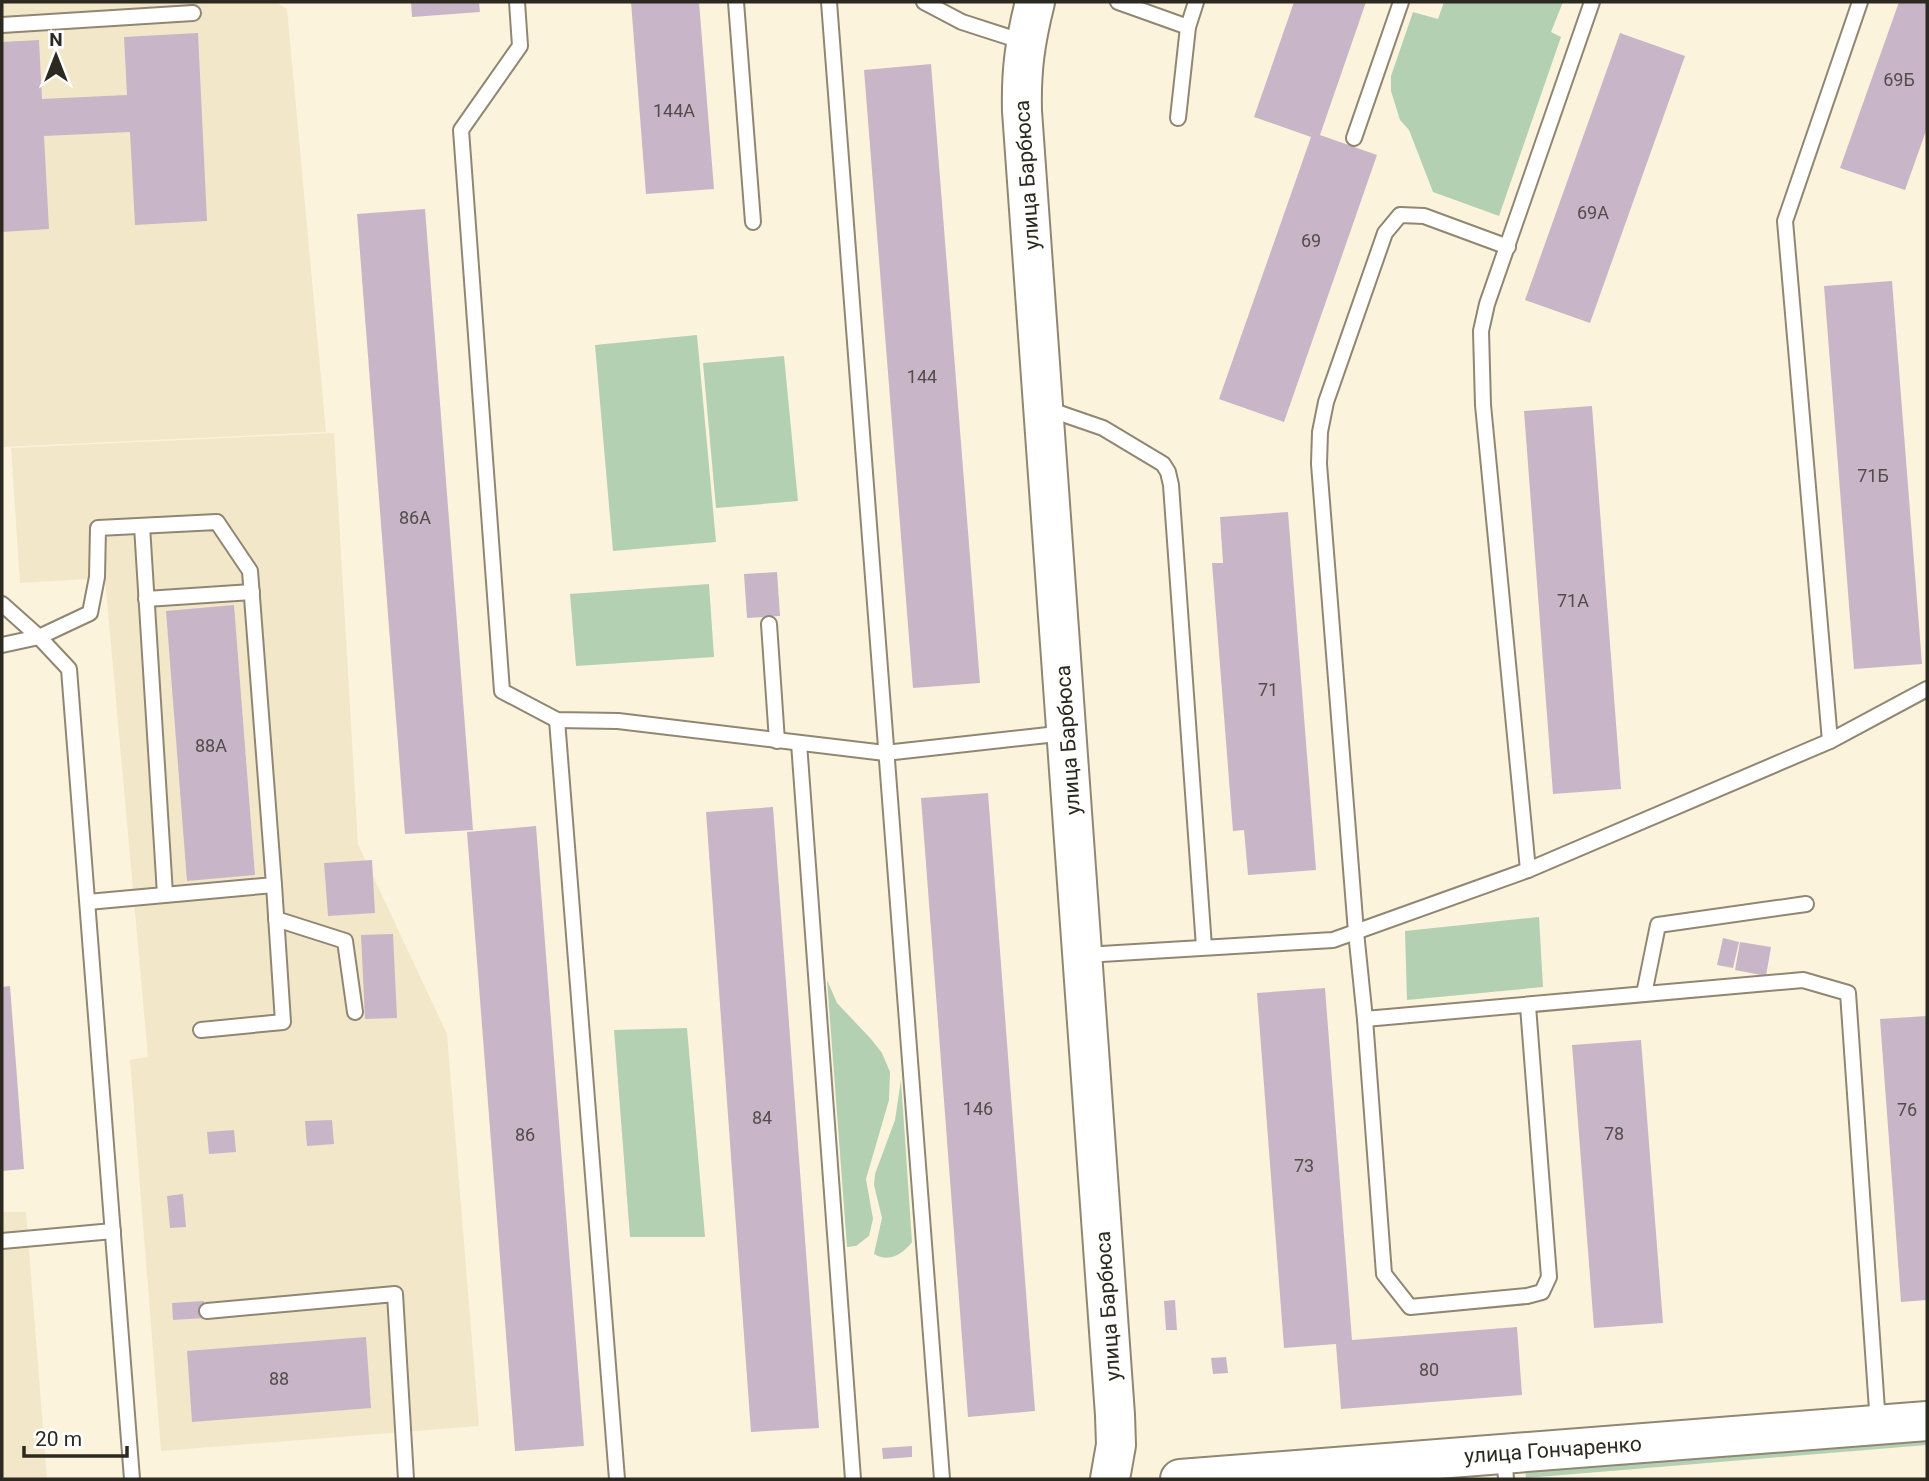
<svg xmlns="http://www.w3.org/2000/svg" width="1929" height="1481" font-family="Roboto,sans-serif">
<rect width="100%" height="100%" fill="#fcf3dc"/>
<g fill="#f3e7c9">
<path d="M2,2H276L287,9L326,432L2,447Z"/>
<path d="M334,433L358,844L447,1034L479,1426L161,1451L130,1060L148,1057L105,578L20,583L11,448Z"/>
<path d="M2,1212H26L47,1479H2Z"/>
</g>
<g fill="#b4d0b2">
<path d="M1444,2H1563L1551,32L1561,37L1499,216L1433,192L1409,130L1400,120L1391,91V76L1413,12L1438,19Z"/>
<path d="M697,335L716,542L613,551L595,345Z"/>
<path d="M784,356L798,501L716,508L703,363Z"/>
<path d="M709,584L714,657L576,666L570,594Z"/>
<path d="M1539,917L1543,987L1407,1000L1405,931Z"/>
<path d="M827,980L837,1003L871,1039L882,1053L890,1072L889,1100L866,1179L873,1219L869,1236L856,1246L847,1247Z"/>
<path d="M687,1028L705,1237H630L614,1030Z"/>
<path d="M901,1080L912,1242C903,1254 889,1263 874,1254L882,1218L874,1185L875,1174L895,1120Z"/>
<path d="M1927,1438V1445L1526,1478L1525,1470Z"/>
</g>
<g fill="#c8b6c8">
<path d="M411,2H479L480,12L412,17Z"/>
<path d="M631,2H699L714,189L646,194Z"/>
<path d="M1294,2H1366L1320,135L1377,155L1284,422L1219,399L1311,137L1254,117Z"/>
<path d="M1899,2H1927V128L1905,190L1840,168Z"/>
<path d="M198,33L207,221L135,225L130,132L44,136L49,229L2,232V42L39,40L42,99L127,95L124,37Z"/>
<path d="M1620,33L1685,56L1590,323L1525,300Z"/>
<path d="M931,64L980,683L913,688L864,70Z"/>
<path d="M425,209L473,830L405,834L357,214Z"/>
<path d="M1892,281L1922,664L1854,669L1824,286Z"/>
<path d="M1592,406L1621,789L1553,794L1524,411Z"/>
<path d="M1288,512L1316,870L1248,875L1244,830L1233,831L1212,563H1223L1220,517Z"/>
<path d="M777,572L780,616L747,618L744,574Z"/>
<path d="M234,605L255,875L187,881L166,611Z"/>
<path d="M988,793L1035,1411L968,1417L921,798Z"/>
<path d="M773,807L819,1428L751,1432L706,812Z"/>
<path d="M536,826L584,1446L515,1451L467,832Z"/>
<path d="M372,860L375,913L328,916L324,863Z"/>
<path d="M393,934L397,1018L365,1019L361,935Z"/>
<path d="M1723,938L1739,942L1733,968L1717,965Z"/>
<path d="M1740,942L1771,947L1766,976L1735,970Z"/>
<path d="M10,986L24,1169L2,1171V987Z"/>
<path d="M1325,988L1352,1340L1517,1327L1522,1395L1341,1409L1336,1344L1284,1348L1257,993Z"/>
<path d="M1927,1016V1300L1901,1302L1880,1019Z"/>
<path d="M1641,1040L1663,1323L1594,1328L1572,1045Z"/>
<path d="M332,1120L334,1144L307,1146L305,1121Z"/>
<path d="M234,1130L236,1152L209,1154L207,1132Z"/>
<path d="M183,1194L186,1227L170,1228L167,1196Z"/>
<path d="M1175,1300L1177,1330H1166L1164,1301Z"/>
<path d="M204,1301L205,1318L173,1320L172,1303Z"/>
<path d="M366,1337L371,1408L192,1422L187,1351Z"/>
<path d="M1226,1357L1228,1373L1213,1374L1211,1358Z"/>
<path d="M912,1446V1457L883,1459L882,1448Z"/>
</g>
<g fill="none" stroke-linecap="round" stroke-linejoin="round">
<g stroke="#8f8773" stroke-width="18">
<g id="lane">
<path d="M517,2L520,46L461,130L502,691L557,720L618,721L885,753L1066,733"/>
<path d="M736,2L753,222"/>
<path d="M829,2L942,1479"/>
<path d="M924,2L962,22L1024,42"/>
<path d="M1118,2L1188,27"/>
<path d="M2,25L193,13"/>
<path d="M1178,118L1188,27L1196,2"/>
<path d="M1354,138L1401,2"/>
<path d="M1508,247L1424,216L1400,215L1385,233L1326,402L1320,432L1319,464L1356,932L1365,1019L1803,980L1848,993L1878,1424"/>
<path d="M1045,408L1103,428L1163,464L1168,472L1171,485L1204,947"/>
<path d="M142,526L165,894"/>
<path d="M146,599L252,592"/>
<path d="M2,604L39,637L69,669L132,1479"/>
<path d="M769,624L777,741"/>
<path d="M2,645L39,637L90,613L97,577L98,528L217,522L250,571L274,885L88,902"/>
<path d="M557,720L617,1479"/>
<path d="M1830,741L1785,221L1860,2"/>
<path d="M799,743L853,1479"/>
<path d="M1528,870L1483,405L1481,331L1487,304L1592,2"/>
<path d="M276,919L345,941L355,1012"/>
<path d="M1085,955L1333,940L1528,870L1830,741L1927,689"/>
<path d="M1644,994L1658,925L1806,904"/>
<path d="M1365,1019L1384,1274L1410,1307L1527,1296L1542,1292L1549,1277L1528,1006"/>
<path d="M201,1030L283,1022L274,885"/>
<path d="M2,1241L113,1231"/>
<path d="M207,1311L395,1294L406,1479"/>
<path d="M1504,1455L1506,1479"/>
</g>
</g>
<g stroke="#8f8773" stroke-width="42">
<g id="secondary">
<path d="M1035,2C1025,42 1021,70 1022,111L1115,1415L1116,1445L1110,1479"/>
<path d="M1180,1479L1927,1421"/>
</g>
</g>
<use href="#lane" stroke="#fff" stroke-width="14"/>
<use href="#secondary" stroke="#fff" stroke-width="38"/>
</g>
<g text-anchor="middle" stroke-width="6" stroke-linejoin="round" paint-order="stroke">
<g font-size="18" fill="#534c4a">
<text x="1899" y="86">69Б</text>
<text x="674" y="117">144А</text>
<text x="1593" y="219">69А</text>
<text x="1311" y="247">69</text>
<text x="922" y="383">144</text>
<text x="1873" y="482">71Б</text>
<text x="415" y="524">86А</text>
<text x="1573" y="607">71А</text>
<text x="1268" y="696">71</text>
<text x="211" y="752">88А</text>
<text x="978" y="1115">146</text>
<text x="1907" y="1116">76</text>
<text x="762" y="1124">84</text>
<text x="1614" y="1140">78</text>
<text x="525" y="1141">86</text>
<text x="1304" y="1172">73</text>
<text x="1429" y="1376">80</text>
<text x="279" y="1385">88</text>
</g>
<g font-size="21" fill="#2c2920" stroke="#fff">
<text transform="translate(1027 175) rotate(-94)" y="7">улица Барбюса</text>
<text transform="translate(1068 740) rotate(-94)" y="7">улица Барбюса</text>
<text transform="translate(1108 1306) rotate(-94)" y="7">улица Барбюса</text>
<text transform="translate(1553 1450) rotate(-4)" y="7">улица Гончаренко</text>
</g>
</g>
<rect width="1929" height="1481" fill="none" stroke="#2c2920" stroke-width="7"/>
<g transform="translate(56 56)" stroke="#ffffff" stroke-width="5" paint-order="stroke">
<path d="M0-5L12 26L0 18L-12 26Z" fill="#2c2920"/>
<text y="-10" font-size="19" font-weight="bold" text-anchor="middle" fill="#2c2920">N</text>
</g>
<path d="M24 1446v10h103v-10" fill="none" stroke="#2c2920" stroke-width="3.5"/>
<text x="35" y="1446" font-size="21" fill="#2c2920" stroke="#ffffff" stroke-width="5" paint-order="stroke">20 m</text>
</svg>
